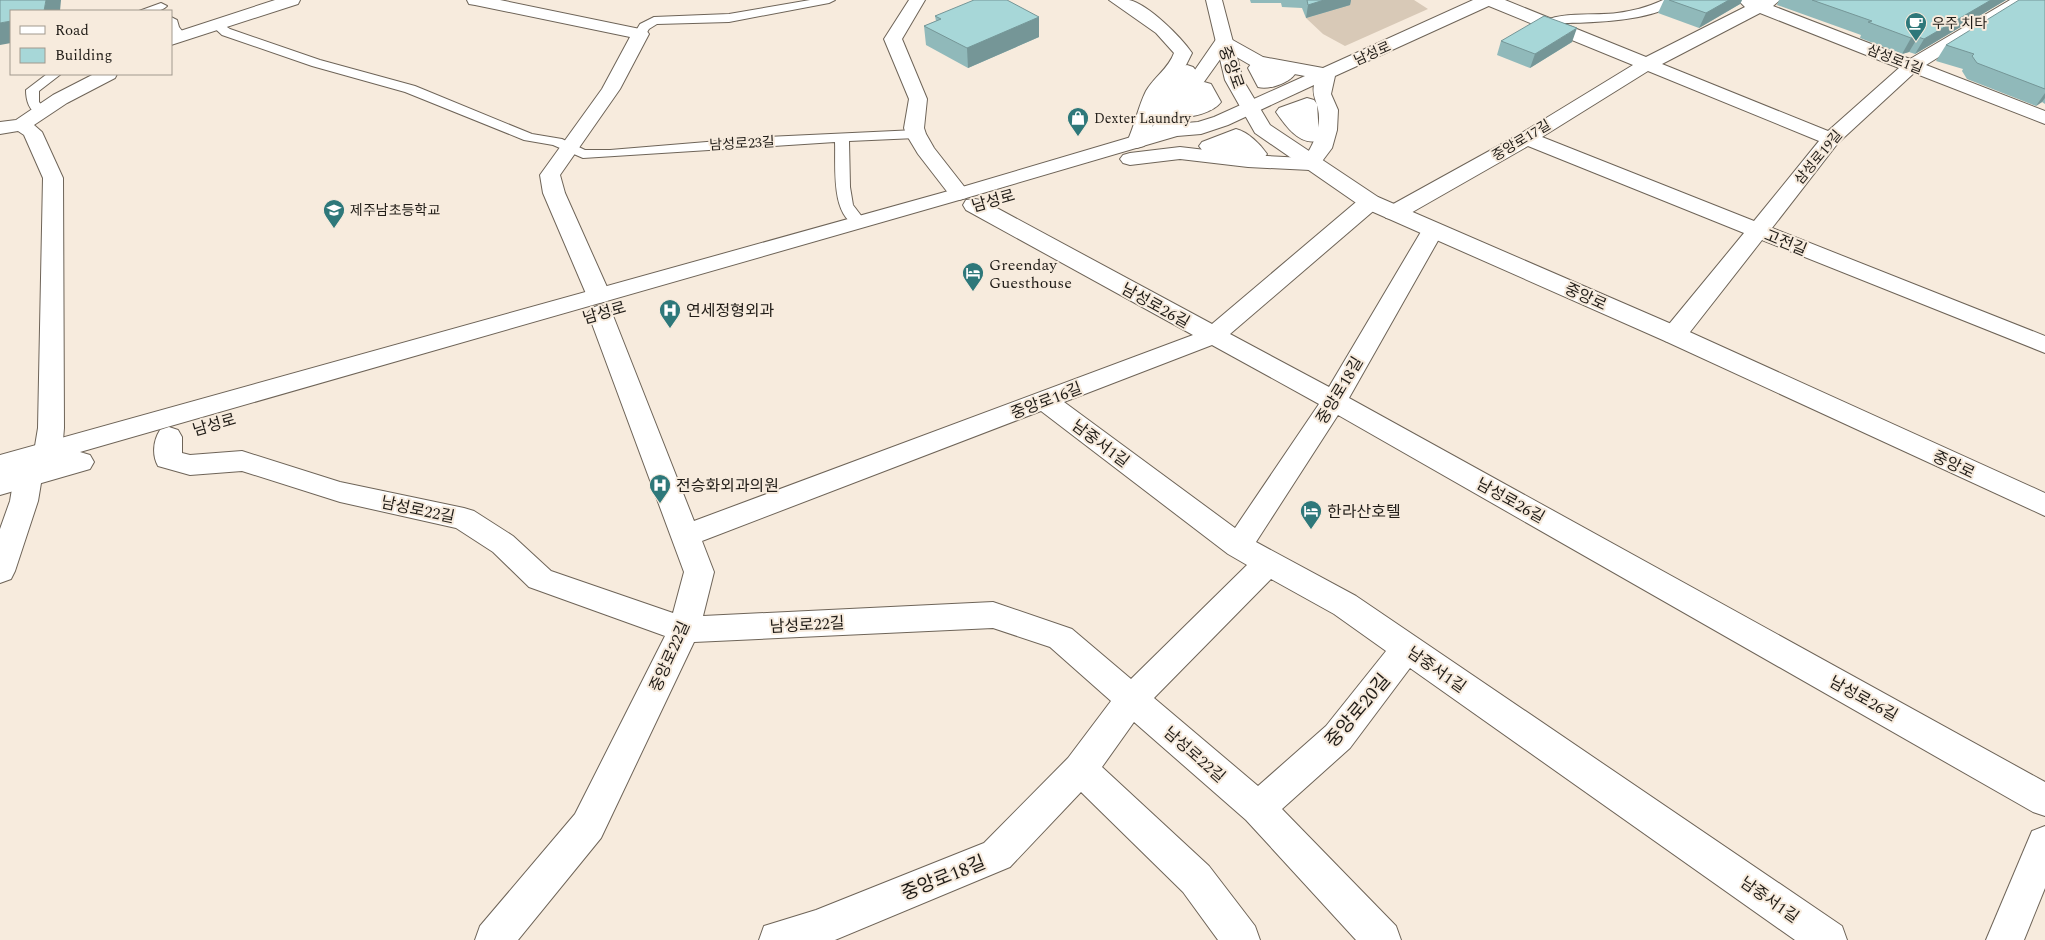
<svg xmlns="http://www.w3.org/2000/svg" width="2045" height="940" font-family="Spectral,'Noto Sans KR',serif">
<rect width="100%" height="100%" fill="#f7ebdd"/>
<path fill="#d8c9b7" d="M1348,0H1414L1428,9L1345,46L1323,34L1306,18L1339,8Z"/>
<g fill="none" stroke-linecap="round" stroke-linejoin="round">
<g stroke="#6e6458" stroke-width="2">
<g id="service">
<path d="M810,0H835L829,3L729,22L657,24L649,29L644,37L640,38L634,34L640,24L654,17L729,14Z"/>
<path d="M1663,0H1678C1658,22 1585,23 1556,23L1547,28L1541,24C1552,11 1599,16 1617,13C1633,11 1648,7 1663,0Z"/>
<path d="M161,3L167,6C160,13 148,12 139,11Z"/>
<path d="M171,17L177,20L179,27L186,36L184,39H176L171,33Z"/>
<path d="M216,20L230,29L320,60L415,86L532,134L562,139L585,150H610L767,137L916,130L923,134L916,138L849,141L850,187L853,205L866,222L859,226C830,219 836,165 835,142L583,158L553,145L524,140L405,92L312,66L222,35L210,24Z"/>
<path d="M47,74H61L39,91V102L47,111L40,115C29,112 26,100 26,90Z"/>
</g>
</g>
<g stroke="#6e6458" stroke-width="2">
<g id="pedestrian">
<path d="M1257,63L1293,70L1295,74C1289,83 1269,90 1258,87L1248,68L1251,64Z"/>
<path d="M1187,65L1193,67L1199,74L1196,79L1169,118L1158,121L1151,119L1148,115C1158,98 1166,71 1187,65Z"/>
<path d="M1204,82L1211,84L1221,102C1214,112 1190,119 1179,116L1176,112L1197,84Z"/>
<path d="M1307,98L1314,100L1317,104L1319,137L1316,141C1299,145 1285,125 1276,112L1279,108Z"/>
<path d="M1236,129C1248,132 1260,144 1267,154L1264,158L1257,160L1209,152L1202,150L1199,146L1202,142Z"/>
</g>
</g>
<g stroke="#6e6458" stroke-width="2">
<g id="minor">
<path d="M275,0H300L298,4L171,45V34Z"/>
<path d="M467,0H500L640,29L646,30L649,34L620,89L560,175L565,193L611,296L607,301L599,303L591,301L587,296L543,193L540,175L602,89L630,37L475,5L469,4Z"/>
<path d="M909,0H925L902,39L927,99L924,128L926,134L934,148L970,194L966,198L959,200L952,198L918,154L906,134L904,128L909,99L884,39Z"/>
<path d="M1109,0C1115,0 1123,0 1129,0C1148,4 1181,37 1192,53L1185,67L1165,90L1147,142L1144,146L1137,148L1130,146L1127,142C1135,125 1138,107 1146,91C1154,77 1169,68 1174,53L1156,33Z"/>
<path d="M1482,0H1505L1646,57L1745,7L1740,2L1741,0H1780L1773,6L1910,59L2010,0H2030L1926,65L2045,111V124L1914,73L1838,143L1772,228L2045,336V353L1762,240L1683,341L1674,343L1665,341L1662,335L1665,329L1744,233L1528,146L1402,218L1394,219L1386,218L1383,213L1386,208L1520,134L1633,65L1484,4ZM1760,13L1899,68L1828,131L1662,64ZM1648,71L1819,141L1754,221L1542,137Z"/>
<path d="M94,74H117L115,78L67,103L34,125L42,132L63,178L64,428L62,452L58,459L48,462L38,459L34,452L38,428L43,178L24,135L18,131L0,134V122L16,120L53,95Z"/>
<path d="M1370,196L1378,197L1381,202L1378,207L1230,334L1329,387L1422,230L1425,225L1433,223L1441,225L1444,230L1349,398L2045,782V816L2033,812L1338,415L1256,542L1356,596L1842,926L1847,940H1795L1410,668L1350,748L1282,809L1396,926L1401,940H1356L1246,820L1134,722L1102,767L1209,866L1255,926L1260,940H1218L1183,892L1081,792L1010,867L835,940H759L764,926L816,910L984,843L1068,758L1111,701L1050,647L993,628L694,642L601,838L518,940H475L480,926L575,814L665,636L529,587L493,552L456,528L340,502L242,471L190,475L158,466C152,455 153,441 160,430L169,427L178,430L182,437V453L190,455L242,451L340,482L464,508L474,511L513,536L551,571L673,613L684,572L588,313L592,308L600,305L608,308L612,313L694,521L1193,335L966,210L963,205L966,200L974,199L982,200L1212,324L1362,197ZM1212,345L1319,404L1235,528L1064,402ZM1041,411L1228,554L1247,565L1131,679L1072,629L993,602L703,616L714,572L702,541ZM1271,579L1334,614L1386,651L1326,726L1258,786L1154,698Z"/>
<path d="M28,467L38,470L42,477L38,501L15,571L11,579L0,583V529L10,501L14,477L18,470Z"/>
<path d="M2045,826V888L2024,940H1986L2032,831Z"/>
</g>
</g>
<g stroke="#6e6458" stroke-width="2">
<path id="tertiary" d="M1473,0H1495L1493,4L1335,76L1331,94L1338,110L1337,130L1332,148L1317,168L1310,170L1248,167L1180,159L1130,165L1123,163L1120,159L1123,155L1130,153L1180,147L1248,155L1304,158C1314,145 1322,125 1318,109C1316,99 1312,95 1314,85L1228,125L1201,134L1177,136L966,198L80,452L90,455L94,462L90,469L0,495V455L952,190L1148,132L1179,93L1217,38H1229L1263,57L1323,68ZM1226,51L1252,66L1305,76L1214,117L1198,122L1174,124Z"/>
</g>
<g stroke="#6e6458" stroke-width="2">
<path id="secondary" d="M1206,0H1222L1243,80L1270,125L1378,197L1683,329L2045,493V516L1665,341L1362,207L1255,133L1225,80Z"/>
</g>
<use href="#service" fill="#fff" fill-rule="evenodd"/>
<use href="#pedestrian" fill="#fff" fill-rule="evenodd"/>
<use href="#minor" fill="#fff" fill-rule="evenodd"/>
<use href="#tertiary" fill="#fff" fill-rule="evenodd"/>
<use href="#secondary" fill="#fff" fill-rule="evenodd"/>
</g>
<g fill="#90b9ba">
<path d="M1250,0H1351L1350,5L1306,18L1302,8L1282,7L1281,3H1251Z"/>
<path d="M1664,0H1742L1740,4L1699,28L1658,13Z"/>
<path d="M1779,0H2006L1915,54L1909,52L1902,54L1860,38L1861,35L1777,5Z"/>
<path d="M2045,0V104L2042,102L2036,106L1967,79L1962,71L1963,69L1936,61L1946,45Z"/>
<path d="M935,16L1039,17V37L968,68L926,45L924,26L936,21Z"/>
<path d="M1501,41L1572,42L1530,68L1497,55Z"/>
</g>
<g fill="#759697">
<path d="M46,0H61L60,11H44Z"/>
<path d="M1324,0H1351L1350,5L1306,18L1308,5Z"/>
<path d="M1729,0H1742L1740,4L1699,28L1706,13Z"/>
<path d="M1991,0H2006L1915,54L1924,39Z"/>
<path d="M1039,17V37L968,68L967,48Z"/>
<path d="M11,21V43L0,45V23Z"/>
<path d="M1577,28L1572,42L1530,68L1535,54Z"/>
<path d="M1918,37L1909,52L1902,54L1911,38Z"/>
<path d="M2045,93V98L2042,102L2036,106Z"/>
</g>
<g fill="#a7d7d8" stroke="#759697">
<path d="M0,0H46L44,11H11V21L0,23Z"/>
<path d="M974,0H1007L1039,17L967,48L924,26L941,19L935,16Z"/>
<path d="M1307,0H1324L1308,5Z"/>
<path d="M1669,0H1729L1706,13Z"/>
<path d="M1812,0H1991L1924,39L1918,37L1911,38L1868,22L1872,21Z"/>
<path d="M2019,0H2045V89L1977,63L1972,56L1974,54L1946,45Z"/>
<path d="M1544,16L1577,28L1535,54L1501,41Z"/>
</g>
<defs>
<g id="cafe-pin" transform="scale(1.125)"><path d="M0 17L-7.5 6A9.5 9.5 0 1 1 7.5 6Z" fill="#2e787a" stroke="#f7ebdd"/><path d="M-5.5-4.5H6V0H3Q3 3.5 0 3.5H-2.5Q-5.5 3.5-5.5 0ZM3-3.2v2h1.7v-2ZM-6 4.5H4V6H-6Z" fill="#fff"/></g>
<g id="shop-pin" transform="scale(1.125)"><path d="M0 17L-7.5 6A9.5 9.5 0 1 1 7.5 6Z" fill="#2e787a" stroke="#f7ebdd"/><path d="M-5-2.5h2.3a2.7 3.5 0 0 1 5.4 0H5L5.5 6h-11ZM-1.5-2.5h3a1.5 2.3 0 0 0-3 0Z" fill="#fff"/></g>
<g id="school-pin" transform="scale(1.125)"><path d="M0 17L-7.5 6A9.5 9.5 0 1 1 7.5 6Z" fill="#2e787a" stroke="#f7ebdd"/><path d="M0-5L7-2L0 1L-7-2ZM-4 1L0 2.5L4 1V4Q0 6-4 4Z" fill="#fff"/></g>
<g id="hotel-pin" transform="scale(1.125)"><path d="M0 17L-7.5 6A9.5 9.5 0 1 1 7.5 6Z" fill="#2e787a" stroke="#f7ebdd"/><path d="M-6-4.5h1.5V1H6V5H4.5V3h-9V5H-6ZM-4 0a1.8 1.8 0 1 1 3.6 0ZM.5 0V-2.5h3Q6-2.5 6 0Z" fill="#fff"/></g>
<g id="hospital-pin" transform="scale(1.125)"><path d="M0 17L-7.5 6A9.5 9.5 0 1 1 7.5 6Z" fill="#2e787a" stroke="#f7ebdd"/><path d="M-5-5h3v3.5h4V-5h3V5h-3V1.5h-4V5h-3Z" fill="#fff"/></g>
</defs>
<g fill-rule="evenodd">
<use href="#cafe-pin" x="1916" y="23"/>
<use href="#shop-pin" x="1078" y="118"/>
<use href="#school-pin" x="334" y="210"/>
<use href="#hotel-pin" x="973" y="273"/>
<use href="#hospital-pin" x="670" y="310"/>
<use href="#hospital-pin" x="660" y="485"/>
<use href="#hotel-pin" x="1311" y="511"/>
</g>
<g text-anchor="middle" stroke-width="4" stroke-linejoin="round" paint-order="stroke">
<g font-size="14" fill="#211d18" stroke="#f7ebdd" text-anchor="start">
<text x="1932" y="28">우주 치타</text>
<text x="1094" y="123">Dexter Laundry</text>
<text x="350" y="215">제주남초등학교</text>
</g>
<g font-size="14" fill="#211d18" stroke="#f7ebdd">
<text transform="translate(1372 53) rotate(-24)" y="5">남성로</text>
<text transform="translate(1895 59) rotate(21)" y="5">삼성로1길</text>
<text transform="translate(1521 140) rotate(-31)" y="5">중앙로17길</text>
<text transform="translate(742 143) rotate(-3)" y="5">남성로23길</text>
<text transform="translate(1818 157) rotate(-50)" y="5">삼성로19길</text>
</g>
<g font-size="16" fill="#211d18" stroke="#f7ebdd">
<text transform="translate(1232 67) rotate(70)" y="6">중앙로</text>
<text transform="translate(993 200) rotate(-16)" y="6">남성로</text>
<text transform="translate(1786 242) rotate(22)" y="6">고전길</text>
<text transform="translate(1586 296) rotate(24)" y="6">중앙로</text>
<text transform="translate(1156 305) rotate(29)" y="6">남성로26길</text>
<text transform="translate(604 312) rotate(-16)" y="6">남성로</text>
<text transform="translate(1339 390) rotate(-59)" y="6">중앙로18길</text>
<text transform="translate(1046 400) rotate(-21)" y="6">중앙로16길</text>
<text transform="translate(214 424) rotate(-16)" y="6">남성로</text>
<text transform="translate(1101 443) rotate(37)" y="6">남중서1길</text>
<text transform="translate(1954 464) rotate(25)" y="6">중앙로</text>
<text transform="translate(1511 500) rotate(29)" y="6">남성로26길</text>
<text transform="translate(418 509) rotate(12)" y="6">남성로22길</text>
<text transform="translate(807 624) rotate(-3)" y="6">남성로22길</text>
<text transform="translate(669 656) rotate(-66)" y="6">중앙로22길</text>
<text transform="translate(1437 669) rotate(35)" y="6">남중서1길</text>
<text transform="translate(1864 698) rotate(29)" y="6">남성로26길</text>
<text transform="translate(1195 754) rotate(41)" y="6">남성로22길</text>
<text transform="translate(1770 899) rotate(35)" y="6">남중서1길</text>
</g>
<g font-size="16" fill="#211d18" stroke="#f7ebdd" text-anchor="start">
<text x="989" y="270">Greenday<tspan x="989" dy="18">Guesthouse</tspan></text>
<text x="686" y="316">연세정형외과</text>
<text x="676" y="491">전승화외과의원</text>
<text x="1327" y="517">한라산호텔</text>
</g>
<g font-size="19" fill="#211d18" stroke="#f7ebdd">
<text transform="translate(1357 710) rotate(-50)" y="7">중앙로20길</text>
<text transform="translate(943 877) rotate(-22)" y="7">중앙로18길</text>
</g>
</g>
<rect x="10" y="10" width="162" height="65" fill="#f7ebdd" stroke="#a1998e"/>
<rect x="20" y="26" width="25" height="8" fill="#ffffff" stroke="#a1998e"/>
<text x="55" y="35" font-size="15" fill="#211d18">Road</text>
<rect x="20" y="48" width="25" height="15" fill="#a7d7d8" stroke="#a1998e"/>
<text x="55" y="60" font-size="15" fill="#211d18">Building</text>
</svg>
